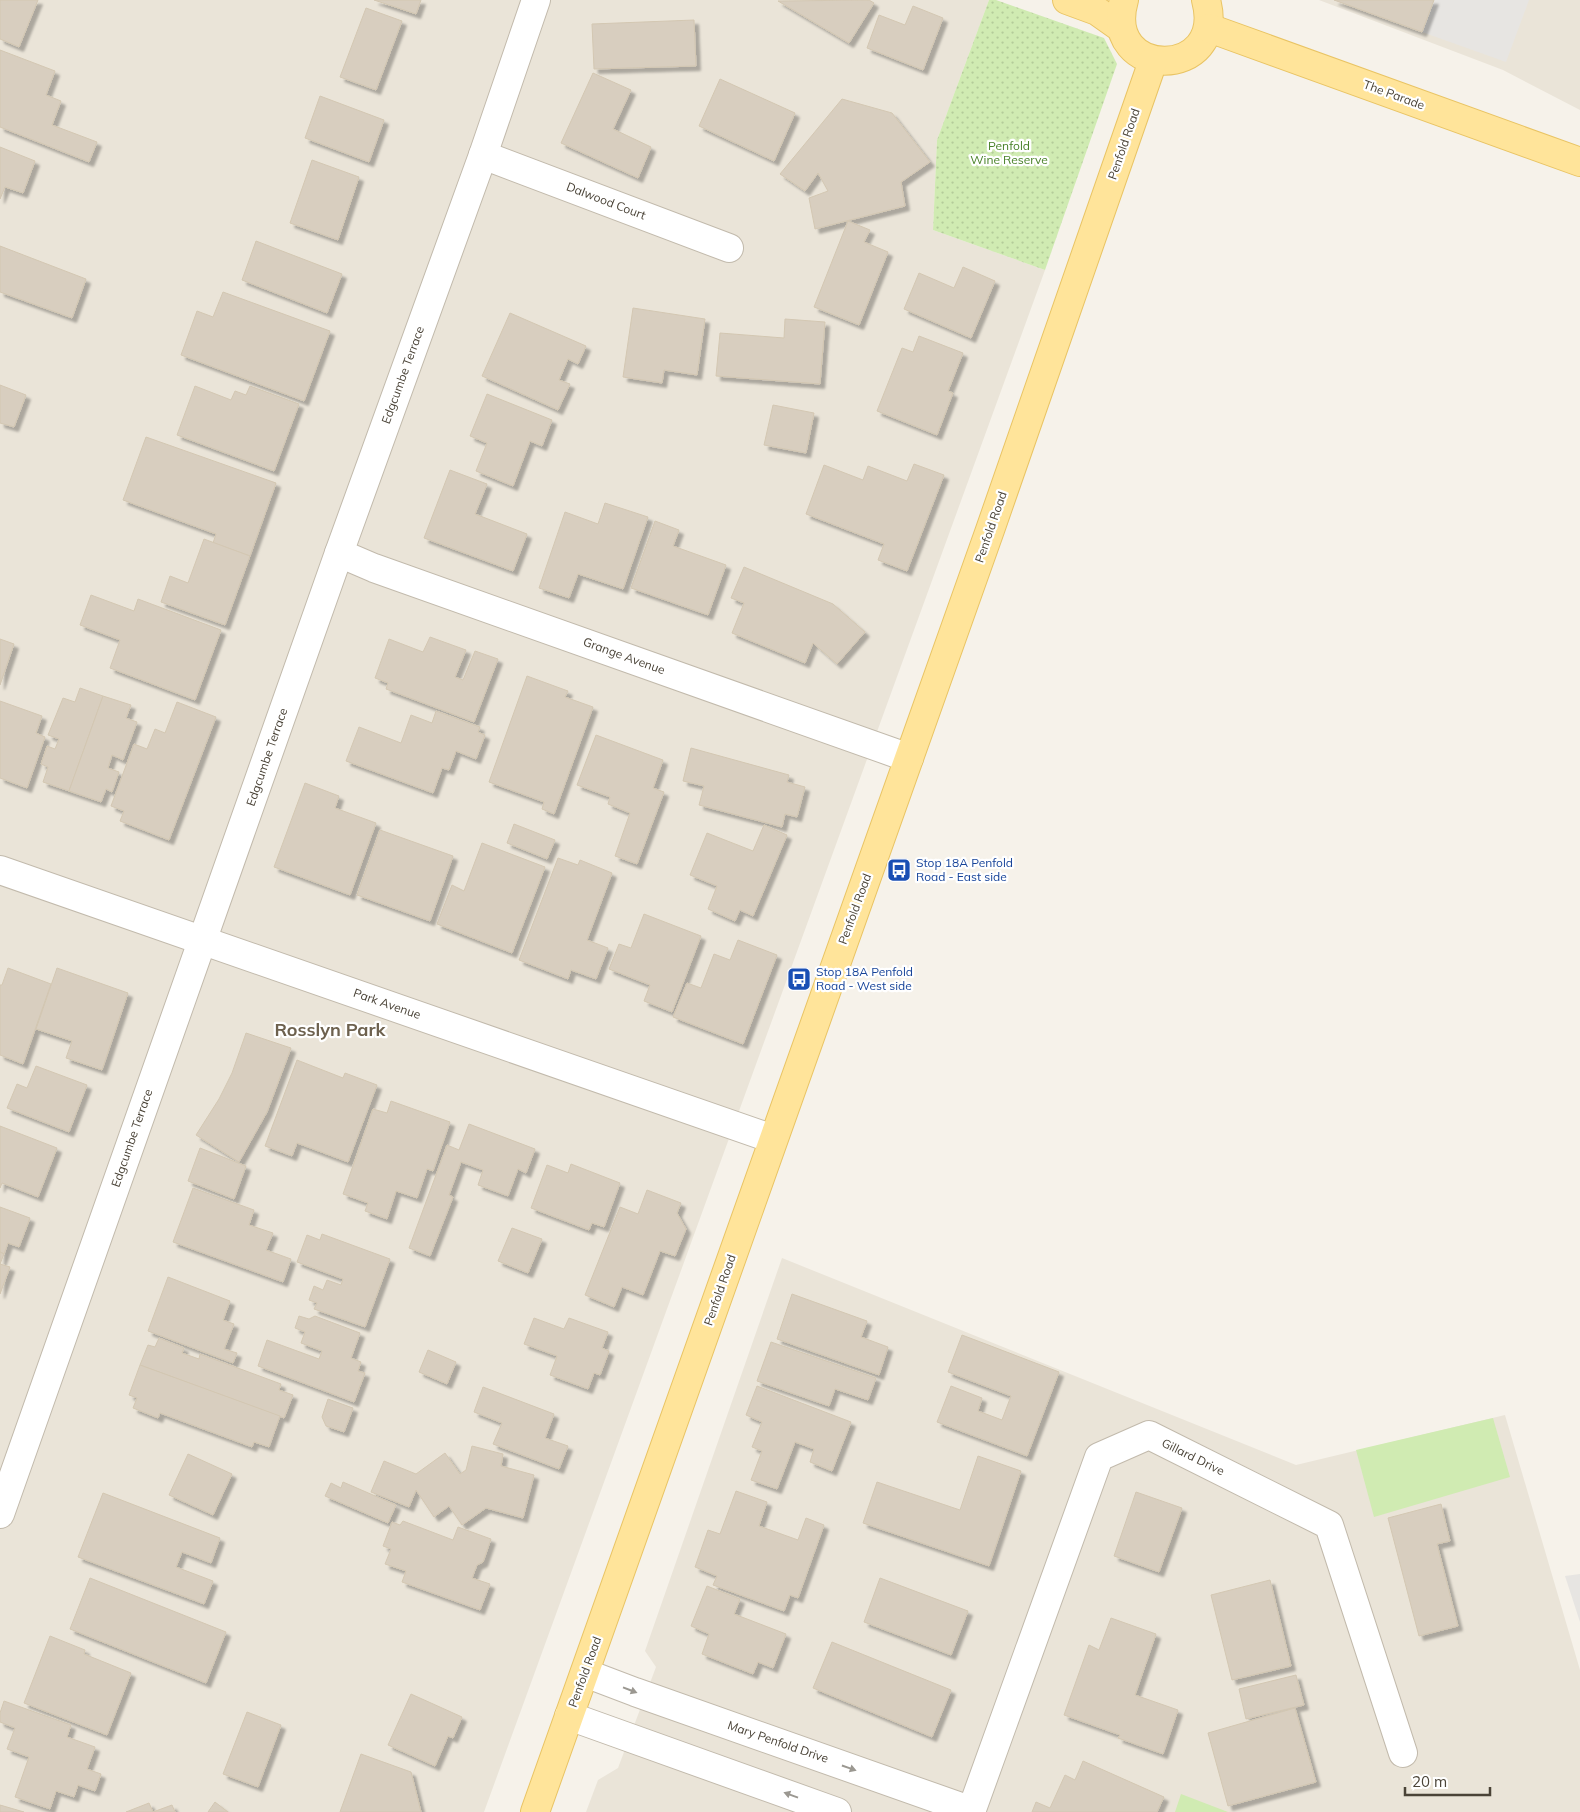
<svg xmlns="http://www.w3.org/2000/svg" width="1580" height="1812" font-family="Mulish,sans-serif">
<defs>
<pattern id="garden-dots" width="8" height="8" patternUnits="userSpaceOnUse" patternTransform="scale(1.25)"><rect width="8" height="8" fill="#d0ebb2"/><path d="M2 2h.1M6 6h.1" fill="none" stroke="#b4cb9a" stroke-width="1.8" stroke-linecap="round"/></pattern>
<filter id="shadow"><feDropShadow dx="4.5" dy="4.5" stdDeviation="1" flood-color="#0004"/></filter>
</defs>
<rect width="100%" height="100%" fill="#f6f2ea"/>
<g fill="#eae4d8">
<path d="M0,0H989L937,140L933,230L1045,270L484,1812H0Z"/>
<path d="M1319,0H1580V110L1503,70Z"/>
<path d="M782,1258L1296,1465L1505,1415L1580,1670V1812H586L598,1780L618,1768L656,1667L645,1651Z"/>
</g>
<path fill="url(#garden-dots)" d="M989,0H996L1104,38L1117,64L1045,270L933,230L937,140Z"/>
<g fill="#d0ebb2">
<path d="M1493,1418L1510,1477L1374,1517L1356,1450Z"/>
<path d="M1181,1794L1228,1812H1175Z"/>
</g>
<g fill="#e7e5e2">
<path d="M1434,0H1529L1506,62L1422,32Z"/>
<path d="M1580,1574V1622L1565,1576Z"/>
</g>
<g fill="#d8cebf" stroke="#d3c7b2" filter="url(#shadow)">
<path d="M0,0H38L19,47L0,39Z"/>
<path d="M374,0H421L416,14Z"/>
<path d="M869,0L874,3L849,43L778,1Z"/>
<path d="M1334,0H1434L1422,32Z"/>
<path d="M913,6L943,18L923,70L867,48L879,15L905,25Z"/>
<path d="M366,8L402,21L376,90L340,77Z"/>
<path d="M694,20L696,66L594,69L592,24Z"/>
<path d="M0,50L55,71L46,95L61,101L52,125L97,142L89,162L0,127Z"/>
<path d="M593,73L631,90L613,129L651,147L638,178L561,143Z"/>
<path d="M720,79L795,113L774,161L699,126Z"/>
<path d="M320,96L384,120L369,162L305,138Z"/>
<path d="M842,99L892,113L930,162L901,182L905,206L815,229L809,198L828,191L818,173L805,191L780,174Z"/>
<path d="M0,147L35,161L23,193L5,187L0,199Z"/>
<path d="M312,160L359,177L338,240L290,223Z"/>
<path d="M848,221L870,230L864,242L888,252L859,325L814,307Z"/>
<path d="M256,241L342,274L327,313L242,280Z"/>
<path d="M0,246L86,279L72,318L0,292Z"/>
<path d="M963,267L995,281L971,338L904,309L919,273L954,288Z"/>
<path d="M223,292L330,331L304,401L181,355L197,311L213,317Z"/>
<path d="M633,308L705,319L697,375L664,370L662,383L623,377Z"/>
<path d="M510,313L586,346L578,364L568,359L559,380L570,384L558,410L482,376Z"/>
<path d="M785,319L825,322L820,384L716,376L720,333L784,338Z"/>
<path d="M919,336L963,353L948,391L953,393L937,435L877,411L902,348L913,352Z"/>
<path d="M0,385L26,395L14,427L0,423Z"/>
<path d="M195,386L231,400L235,391L246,395L250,386L299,404L274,471L177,435Z"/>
<path d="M487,394L552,420L542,446L530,441L513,486L476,471L487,443L470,436Z"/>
<path d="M773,405L814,413L806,453L764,445Z"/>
<path d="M146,437L276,483L250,556L213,543L216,534L123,500Z"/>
<path d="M914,464L944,475L907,571L878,560L884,544L806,514L824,465L863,480L868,466L907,481Z"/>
<path d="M450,470L487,484L475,514L527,534L513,571L424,538Z"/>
<path d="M605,503L648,517L623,589L578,574L569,598L539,588L565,512L598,524Z"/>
<path d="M655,521L679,530L673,546L726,565L708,615L631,588Z"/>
<path d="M204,539L250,556L225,625L161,602L170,576L188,583Z"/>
<path d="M744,567L833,604L865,632L837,664L813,643L805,663L732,633L744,603L731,598Z"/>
<path d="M91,595L134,611L138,599L221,630L195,700L110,668L120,640L80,625Z"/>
<path d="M430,637L466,650L455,677L463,680L475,651L498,659L474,722L386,689L388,683L375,678L389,639L423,652Z"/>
<path d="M0,639L14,644L0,685Z"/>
<path d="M527,676L568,691L565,697L593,707L554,814L542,809L544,802L489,782Z"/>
<path d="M80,688L103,696L69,791L43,782L48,767L41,764L47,746L55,749L59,739L48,735L63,698L75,702Z"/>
<path d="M103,696L131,705L126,718L137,722L123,760L112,755L108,768L119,772L112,792L106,789L101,802L69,791Z"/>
<path d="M0,701L42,716L36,733L45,737L27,788L0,778Z"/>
<path d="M177,702L216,717L169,840L120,821L124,811L111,806L134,744L147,749L155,729L165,733Z"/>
<path d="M436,711L480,727L478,732L485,735L476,759L456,751L449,770L442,768L433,793L346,761L359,727L401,743L411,715L432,723Z"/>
<path d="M596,735L663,760L653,788L664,792L637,864L615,856L630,813L608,804L610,797L577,785Z"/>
<path d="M691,748L789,775L787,782L805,787L797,817L785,814L782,827L699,805L704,786L683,781Z"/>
<path d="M305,783L339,796L335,808L376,823L350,895L274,867Z"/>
<path d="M514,824L555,840L547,859L507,843Z"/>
<path d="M764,825L787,835L753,916L740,910L735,921L708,909L717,886L690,875L707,833L753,851Z"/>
<path d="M380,830L453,856L430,921L357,895Z"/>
<path d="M482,843L545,867L512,953L437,924L452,885L464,891Z"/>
<path d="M558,858L578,865L580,860L612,873L587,940L608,948L596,979L571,970L568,979L519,960Z"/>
<path d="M644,914L701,936L672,1012L644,1001L650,985L609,969L619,944L631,948Z"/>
<path d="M738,940L777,955L743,1044L673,1017L687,983L701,988L714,954L730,960Z"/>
<path d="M8,968L51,984L23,1064L0,1055V985H2Z"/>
<path d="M57,968L128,993L102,1070L66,1058L72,1041L36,1029Z"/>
<path d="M246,1033L291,1048L267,1112L239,1162L196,1135L219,1099L232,1073Z"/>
<path d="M297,1060L343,1078L345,1073L377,1085L348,1162L297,1143L292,1156L265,1146Z"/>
<path d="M36,1066L87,1085L69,1132L7,1108L17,1084L27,1088Z"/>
<path d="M391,1101L450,1122L433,1171L427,1169L417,1198L396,1191L387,1219L365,1211L368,1203L343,1194L373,1109L387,1113Z"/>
<path d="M469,1124L535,1149L526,1173L518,1169L508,1196L478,1185L483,1170L461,1162L449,1195L453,1197L430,1256L409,1248L447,1145L459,1150Z"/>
<path d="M0,1126L57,1148L38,1197L2,1183L0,1188Z"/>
<path d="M200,1148L246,1166L234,1199L188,1181Z"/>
<path d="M571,1164L620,1183L604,1227L592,1223L589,1230L531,1208L547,1165L568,1173Z"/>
<path d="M193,1188L254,1210L249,1225L273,1233L266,1250L291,1259L283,1282L173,1242Z"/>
<path d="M647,1190L681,1203L677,1213L686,1229L675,1256L660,1251L643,1295L622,1287L614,1307L585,1295L620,1207L638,1214Z"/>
<path d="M0,1207L30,1218L19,1247L8,1243L4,1254L0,1252Z"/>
<path d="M512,1228L542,1239L528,1273L498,1261Z"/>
<path d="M322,1234L390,1259L365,1327L314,1309L317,1303L309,1300L314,1286L323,1290L327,1280L341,1285L343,1279L297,1262L307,1235L320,1240Z"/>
<path d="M0,1252L4,1254L0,1264L10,1267L0,1294Z"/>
<path d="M168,1277L230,1301L223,1320L234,1324L224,1349L237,1353L233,1363L148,1331Z"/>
<path d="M792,1294L867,1321L861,1337L888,1347L879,1375L777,1339Z"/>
<path d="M299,1316L309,1319L315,1316L360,1333L351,1358L361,1362L358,1371L365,1373L354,1402L258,1366L267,1340L319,1359L322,1351L301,1343L305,1332L295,1328Z"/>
<path d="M534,1318L564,1329L569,1318L608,1332L602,1348L609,1351L600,1375L594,1373L588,1389L550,1375L557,1356L524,1344Z"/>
<path d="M962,1335L1059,1372L1027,1456L937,1422L951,1386L982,1398L978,1411L1002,1420L1011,1396L948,1372Z"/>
<path d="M159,1338L184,1348L182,1353L199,1359L200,1354L281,1384L279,1390L293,1395L284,1418L140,1365L148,1345L155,1347Z"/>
<path d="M771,1342L876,1378L868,1400L835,1389L829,1406L757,1381Z"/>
<path d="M428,1350L456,1362L447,1384L419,1372Z"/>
<path d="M140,1365L280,1416L269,1447L254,1442L252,1447L160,1413L158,1418L133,1408L137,1398L129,1395Z"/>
<path d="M757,1386L851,1422L832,1471L810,1462L814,1449L795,1442L777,1489L751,1480L762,1451L752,1447L762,1422L746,1415Z"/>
<path d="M483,1387L554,1414L545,1438L568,1446L559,1469L493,1444L502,1423L474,1412Z"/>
<path d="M328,1399L353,1408L344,1432L326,1426L322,1417Z"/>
<path d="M472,1446L503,1454L501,1466L534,1475L523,1518L486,1508L462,1525L449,1506L434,1517L416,1490L409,1507L371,1492L384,1461L416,1474L445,1453L460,1474L466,1470Z"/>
<path d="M188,1454L232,1474L213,1515L169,1495Z"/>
<path d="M978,1456L1021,1471L989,1566L863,1523L877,1482L960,1510Z"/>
<path d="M343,1482L396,1505L388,1523L325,1496L331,1483L341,1488Z"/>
<path d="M736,1491L767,1502L759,1526L798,1540L806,1518L824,1525L798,1598L790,1595L784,1611L713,1585L717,1576L695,1567L708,1530L720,1534Z"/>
<path d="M1136,1492L1182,1508L1159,1572L1114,1556Z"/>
<path d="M103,1493L220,1538L211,1563L182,1552L176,1567L213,1581L204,1604L78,1557Z"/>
<path d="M1441,1504L1450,1541L1437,1544L1458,1626L1419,1636L1388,1518Z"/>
<path d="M403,1521L453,1540L458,1527L491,1539L483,1562L477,1565L472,1578L490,1584L480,1610L402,1582L406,1571L385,1564L391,1549L383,1546L392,1522L400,1525Z"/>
<path d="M90,1578L226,1632L206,1683L70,1629Z"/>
<path d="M880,1578L968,1611L951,1655L864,1622Z"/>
<path d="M1270,1580L1291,1666L1232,1680L1211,1595Z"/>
<path d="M707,1586L740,1599L734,1614L786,1634L773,1668L758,1662L753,1674L702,1654L709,1634L691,1626Z"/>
<path d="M1111,1618L1156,1634L1135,1695L1178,1710L1163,1754L1118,1738L1120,1735L1064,1715L1089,1645L1099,1650Z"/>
<path d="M50,1636L85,1650L84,1654L131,1673L107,1735L24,1703Z"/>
<path d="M832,1642L951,1690L932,1737L813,1688Z"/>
<path d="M1296,1675L1304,1705L1246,1719L1239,1689Z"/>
<path d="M411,1694L462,1717L453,1738L448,1736L435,1766L388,1745Z"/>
<path d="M4,1701L71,1725L67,1737L95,1747L87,1769L101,1774L95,1791L78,1785L74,1797L56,1791L50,1809L15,1797L29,1757L7,1749L15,1728L0,1722V1713Z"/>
<path d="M1295,1708L1316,1782L1228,1806L1208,1733Z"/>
<path d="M247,1712L281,1725L258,1787L223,1774Z"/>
<path d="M361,1754L411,1772L421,1812H340Z"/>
<path d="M1083,1761L1164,1797L1157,1812H1032L1036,1802L1050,1808L1065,1775L1075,1780Z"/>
<path d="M215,1802L228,1812H208Z"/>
<path d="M149,1803L153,1812L172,1805L175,1812H126Z"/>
<path d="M0,1805L24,1812H0Z"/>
</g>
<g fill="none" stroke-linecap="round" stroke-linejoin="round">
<g stroke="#c2baac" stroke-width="30">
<g id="minor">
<path d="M483,155L729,248"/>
<path d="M339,553L374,568L909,758"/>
<path d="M0,870L773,1139"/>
<path d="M0,1514L339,553L483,155L536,0"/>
<path d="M585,1673L635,1692L972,1811"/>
<path d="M569,1716L837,1812"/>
<path d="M971,1812L1099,1457L1149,1435L1329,1525L1403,1753"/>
</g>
</g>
<g stroke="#e9c464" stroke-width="30">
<g id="major">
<path d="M1067,0L1097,11L1121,28"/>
<path d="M1124,0C1101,81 1228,81 1206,0"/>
<path d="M1209,28L1580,162"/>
<path d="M535,1812L990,530L1153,61"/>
</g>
</g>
<use href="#minor" stroke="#fff" stroke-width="28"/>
<use href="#major" stroke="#ffe49a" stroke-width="28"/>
</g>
<defs><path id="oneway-solid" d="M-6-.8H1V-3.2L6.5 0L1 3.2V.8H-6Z" transform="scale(1.25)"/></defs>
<g fill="#9b9891">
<use href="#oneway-solid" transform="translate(630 1690) rotate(21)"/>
<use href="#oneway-solid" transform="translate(849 1768) rotate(19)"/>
<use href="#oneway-solid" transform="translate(791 1795) rotate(-160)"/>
</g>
<defs>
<g id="bus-square" transform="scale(1.25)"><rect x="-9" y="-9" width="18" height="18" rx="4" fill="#1a4fb4" stroke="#fff"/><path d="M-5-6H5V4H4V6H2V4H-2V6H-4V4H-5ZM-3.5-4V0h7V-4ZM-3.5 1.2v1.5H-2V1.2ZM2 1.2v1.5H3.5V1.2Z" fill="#fff"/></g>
</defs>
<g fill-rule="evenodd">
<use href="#bus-square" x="899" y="870"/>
<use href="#bus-square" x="799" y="979"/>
</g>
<g text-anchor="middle" stroke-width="4.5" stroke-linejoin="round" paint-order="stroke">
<g font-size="12" fill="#4a4337" stroke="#fff">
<text transform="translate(1394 95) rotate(20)" y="4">The Parade</text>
<text transform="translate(1124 144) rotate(-71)" y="4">Penfold Road</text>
<text transform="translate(606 201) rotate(21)" y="4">Dalwood Court</text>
<text transform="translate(403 375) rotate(-70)" y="4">Edgcumbe Terrace</text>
<text transform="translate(991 527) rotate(-71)" y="4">Penfold Road</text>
<text transform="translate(624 656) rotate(20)" y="4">Grange Avenue</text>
<text transform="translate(267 757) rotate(-71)" y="4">Edgcumbe Terrace</text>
<text transform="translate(855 909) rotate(-70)" y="4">Penfold Road</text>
<text transform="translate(387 1004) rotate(19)" y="4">Park Avenue</text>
<text transform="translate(132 1138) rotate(-71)" y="4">Edgcumbe Terrace</text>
<text transform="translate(720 1290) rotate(-71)" y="4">Penfold Road</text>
<text transform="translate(1193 1457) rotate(26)" y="4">Gillard Drive</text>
<text transform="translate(585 1672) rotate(-70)" y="4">Penfold Road</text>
<text transform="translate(778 1742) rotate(19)" y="4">Mary Penfold Drive</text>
</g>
<g font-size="12" fill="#478027" stroke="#fff">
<text x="1009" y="150">Penfold<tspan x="1009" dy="14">Wine Reserve</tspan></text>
</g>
<g font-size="12" fill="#164399" stroke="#fff" text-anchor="start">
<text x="916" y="867">Stop 18A Penfold<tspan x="916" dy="14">Road - East side</tspan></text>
<text x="816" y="976">Stop 18A Penfold<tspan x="816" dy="14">Road - West side</tspan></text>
</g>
<g font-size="18" font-weight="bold" fill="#6d614e" stroke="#fff">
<text x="330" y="1036">Rosslyn Park</text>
</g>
</g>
<path d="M1405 1787v8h85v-8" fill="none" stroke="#4a4337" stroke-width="2.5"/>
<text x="1412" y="1787" font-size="15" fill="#4a4337" stroke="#ffffff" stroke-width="4" paint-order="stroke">20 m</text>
</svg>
